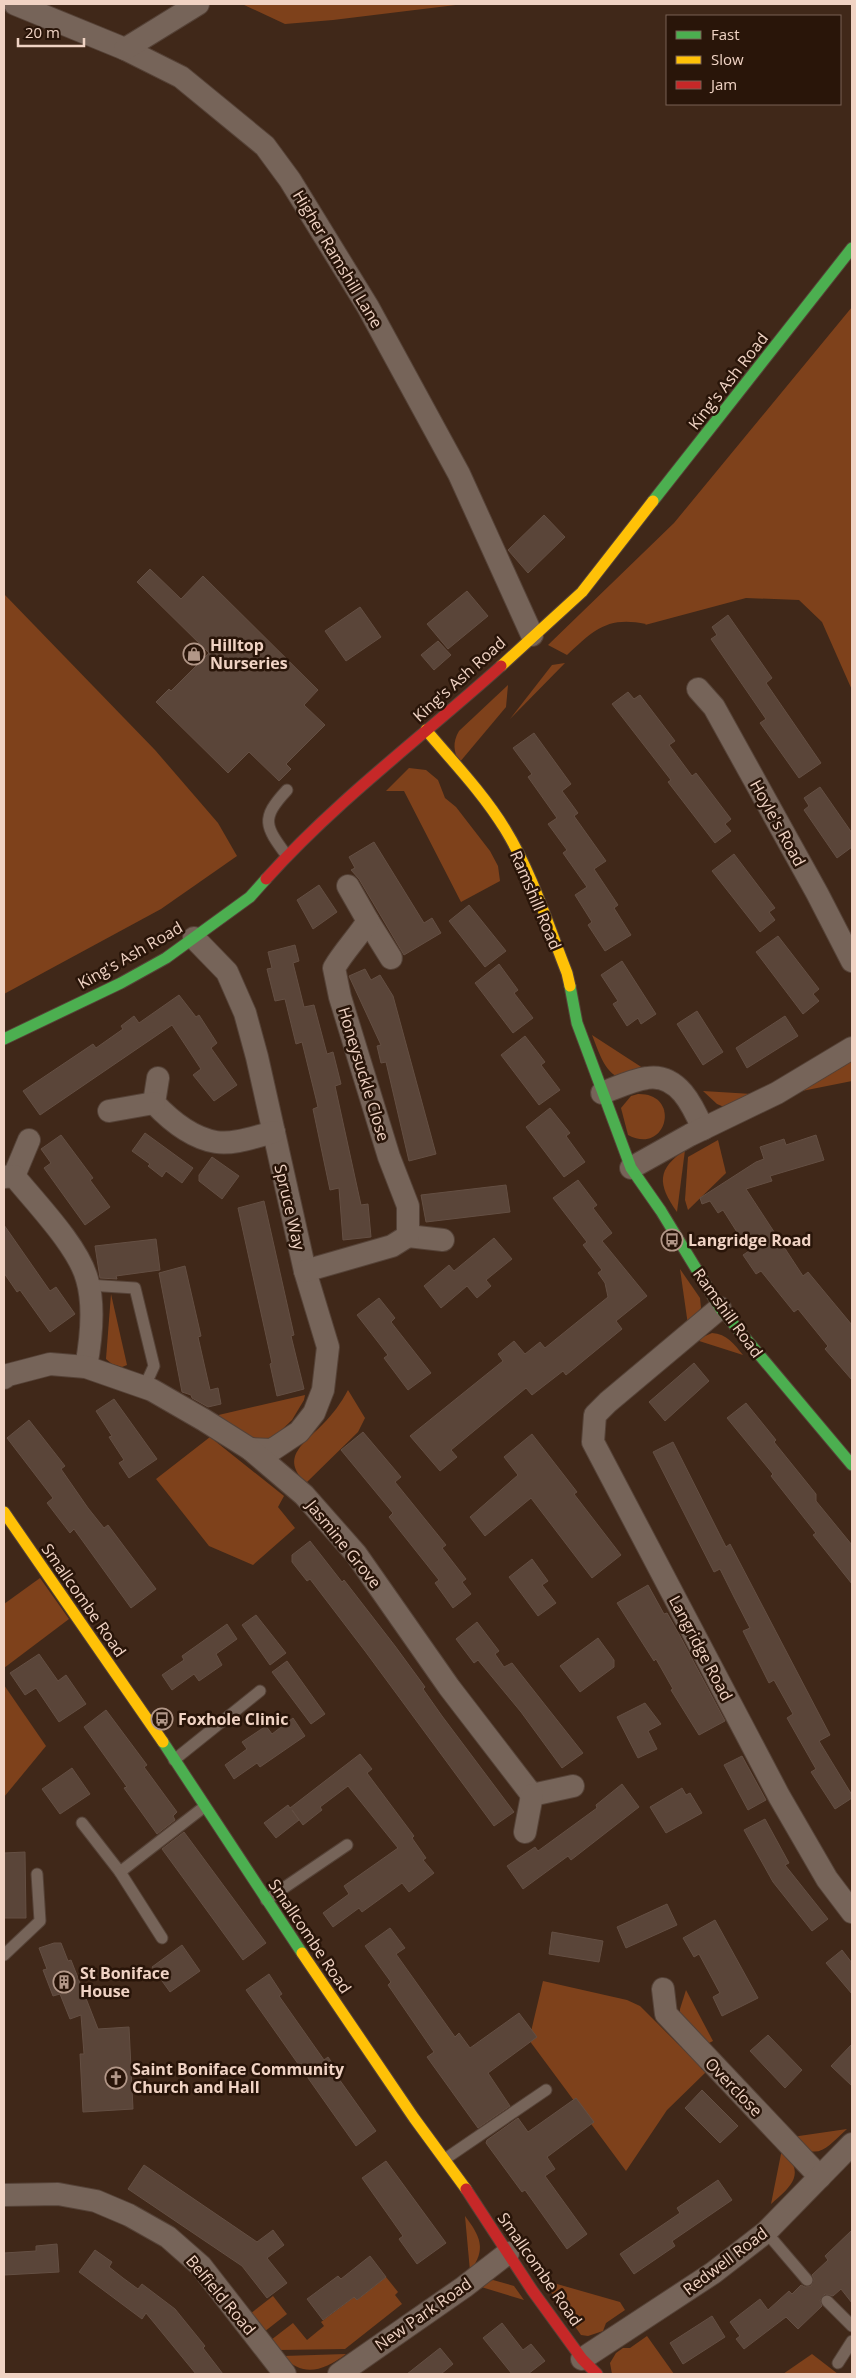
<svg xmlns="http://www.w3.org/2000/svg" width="856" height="2378" font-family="'Open Sans',sans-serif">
<rect width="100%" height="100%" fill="#402819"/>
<g fill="#7e411b">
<path d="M242,4H464L333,20L285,24Z"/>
<path d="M852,307V690L822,622L799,600L746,598L645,625L646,624C607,616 594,630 567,655L548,645L674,523Z"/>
<path d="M4,594L155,750L218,823L237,856L161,909L4,994Z"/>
<path d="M565,663L510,719L552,665Z"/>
<path d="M508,685L506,707L459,763C454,751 452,743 459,731Z"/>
<path d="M409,768L426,770L438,780L445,798L456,807L490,851L498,866L500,881L461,902L404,791H386Z"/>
<path d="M592,1035L649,1072C641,1074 633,1077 626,1078C606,1080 598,1049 592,1035Z"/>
<path d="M852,1058V1081L792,1093Z"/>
<path d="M703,1091L752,1094L724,1107L717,1104Z"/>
<path d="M638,1094C682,1093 667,1156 628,1135L621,1108L631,1096Z"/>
<path d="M718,1140L726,1173L688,1210L685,1200L688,1157Z"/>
<path d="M685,1150L677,1212C657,1184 657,1169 685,1150Z"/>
<path d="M680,1269L700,1298L701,1308L688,1325Z"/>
<path d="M111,1294L127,1365L122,1367L112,1364L106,1359Z"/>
<path d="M712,1333C727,1334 734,1344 743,1355L696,1340Z"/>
<path d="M348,1390L365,1418L358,1432L306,1483C279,1457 305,1443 323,1424C333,1414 341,1403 348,1390Z"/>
<path d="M305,1395L304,1400L292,1420L270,1441L259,1444L210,1417Z"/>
<path d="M210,1437L284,1496L278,1507L295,1528L253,1565L209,1546L156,1479Z"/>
<path d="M40,1578L69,1619L4,1668V1604Z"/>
<path d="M4,1685L46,1746L4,1797Z"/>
<path d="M543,1981L627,2000L640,2006L706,2072L667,2110L626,2171L529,2040Z"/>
<path d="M686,1990L713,2041L707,2044L680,2017V2009Z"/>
<path d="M847,2129C825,2149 816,2164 792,2137Z"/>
<path d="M782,2149C806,2174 793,2185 771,2204Z"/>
<path d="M465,2216C480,2236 487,2249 470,2271Z"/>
<path d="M386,2277L398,2292L395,2295L402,2304L345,2349L279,2350L271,2340L293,2323L307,2340L324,2326L321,2322L354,2297L357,2300Z"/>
<path d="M493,2280L514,2286L524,2300L478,2286Z"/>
<path d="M550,2282L620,2302L625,2310L606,2323L603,2331L588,2336L581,2335L546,2285Z"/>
<path d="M273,2296L287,2314L264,2332L250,2314Z"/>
<path d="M647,2336L674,2374H612L610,2363L616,2353L623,2348H630Z"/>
<path d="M346,2354C323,2371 303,2378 283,2356Z"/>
<path d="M812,2354L838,2374H783Z"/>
</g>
<g fill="#5a4539" stroke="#644f43">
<path d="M544,515L565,537L528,573L508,550Z"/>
<path d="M150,569L181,599L203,576L318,690L304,705L325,725L286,764L291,769L279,781L249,752L228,773L156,702L169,689L171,691L209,653L137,582Z"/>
<path d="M467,591L488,616L448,649L427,624Z"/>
<path d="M360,607L381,637L346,661L325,631Z"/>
<path d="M728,615L772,678L766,683L821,763L799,778L760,723L766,719L711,639L717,635L712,627Z"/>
<path d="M438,641L451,655L434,670L421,655Z"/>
<path d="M628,692L634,699L640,695L675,741L669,745L692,776L696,773L731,819L725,824L731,831L715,843L668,782L671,780L612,704Z"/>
<path d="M534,733L571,784L562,791L578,813L574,816L606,861L594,869L618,905L614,908L631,935L605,951L588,925L592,922L575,895L587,887L563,853L567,850L548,824L557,818L528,777L532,774L513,748Z"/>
<path d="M820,787L852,833V847L837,858L804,810L809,806L804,798Z"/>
<path d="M374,842L424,923L432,918L441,933L404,955L359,879L351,870L355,868L349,857Z"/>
<path d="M734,854L775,908L769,912L775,920L760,932L712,871Z"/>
<path d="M319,885L337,912L313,929L297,900Z"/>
<path d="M469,905L506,951L485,967L449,921Z"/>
<path d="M778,936L819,989L813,994L819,1001L803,1014L756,952Z"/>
<path d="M295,945L299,961L293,963L304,1007L314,1005L327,1054L333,1052L341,1084L335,1086L361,1205L368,1204L371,1237L343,1240L339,1188L330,1190L313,1109L318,1107L302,1042L296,1044L285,999L275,1001L267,969L272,968L268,952Z"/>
<path d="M622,961L656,1014L641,1024L638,1018L627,1026L613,1004L618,1001L601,975Z"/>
<path d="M499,964L518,990L514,993L533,1018L513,1033L475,983Z"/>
<path d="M365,969L371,980L380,975L393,996L436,1154L409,1161L386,1062L381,1063L377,1046L381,1045L349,976Z"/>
<path d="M179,995L196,1017L199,1015L217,1043L211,1048L237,1085L214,1101L193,1075L201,1069L172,1025L40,1115L23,1091L93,1044L96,1048L123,1029L121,1026L134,1016L139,1023Z"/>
<path d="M697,1011L723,1052L703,1065L677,1024Z"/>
<path d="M785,1016L798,1036L747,1068L736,1048Z"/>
<path d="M525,1036L545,1062L541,1065L560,1090L539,1105L501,1055Z"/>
<path d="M550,1108L570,1133L566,1136L585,1162L564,1177L526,1127Z"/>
<path d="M145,1133L193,1168L182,1183L166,1171L162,1177L148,1166L150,1164L132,1151Z"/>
<path d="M61,1135L93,1178L90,1180L110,1207L85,1225L44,1168L51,1163L41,1149Z"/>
<path d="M816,1135L824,1160L770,1176L772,1181L746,1189L803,1276L808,1272L852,1325V1380L825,1349L828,1346L798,1309L794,1312L761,1271L756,1274L743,1255L749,1251L723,1210L718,1213L710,1201L702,1204L700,1198L756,1162L764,1159L760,1147L784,1139L786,1145Z"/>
<path d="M212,1157L239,1176L222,1199L199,1181V1175Z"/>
<path d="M578,1180L597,1205L593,1208L612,1233L602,1241L647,1296L616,1321L622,1329L566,1375L563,1371L532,1395L526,1388L451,1450L457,1457L440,1471L410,1436L503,1361L498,1354L514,1341L525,1354L540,1342L545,1348L608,1297L605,1283L598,1273L602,1270L583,1245L587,1242L553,1198Z"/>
<path d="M506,1185L510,1212L426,1222L421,1195Z"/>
<path d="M264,1201L294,1335L291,1336L304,1389L277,1396L270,1364L272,1363L238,1208Z"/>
<path d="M4,1225L50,1291L56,1287L75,1314L50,1332L20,1290L17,1292L4,1273Z"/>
<path d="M494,1238L512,1259L486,1280L491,1286L477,1298L467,1286L441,1308L424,1286L449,1265L454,1271Z"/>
<path d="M156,1239L160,1270L116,1276L117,1279L100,1278L95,1246Z"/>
<path d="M185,1266L201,1336L198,1337L210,1390L218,1388L221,1404L208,1407L192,1398L191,1395L182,1392L159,1273Z"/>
<path d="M379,1298L395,1318L391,1322L431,1373L408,1390L384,1358L388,1355L357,1315Z"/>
<path d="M694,1363L709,1381L665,1421L649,1402Z"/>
<path d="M114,1399L157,1459L129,1478L119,1463L124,1460L109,1437L112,1436L96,1411Z"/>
<path d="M746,1403L776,1440L774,1442L816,1494V1501L852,1545V1584L813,1535L816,1533L771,1476L773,1474L727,1418Z"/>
<path d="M29,1420L65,1466L61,1469L88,1508L104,1528L108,1525L156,1589L131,1608L74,1529L70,1533L47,1503L53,1498L7,1438Z"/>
<path d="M363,1432L401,1477L395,1482L446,1545L442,1548L466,1579L462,1582L471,1594L453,1608L435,1583L439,1580L389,1517L393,1513L341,1450Z"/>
<path d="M532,1434L577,1492L574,1494L621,1555L592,1578L531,1498L485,1536L470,1517L518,1475L504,1457Z"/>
<path d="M673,1442L726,1547L730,1544L741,1565L830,1735L819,1741L852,1795V1798L835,1809L811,1772L816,1769L787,1718L793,1714L774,1680L769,1683L743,1631L750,1628L734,1597L720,1569L714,1572L653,1452Z"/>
<path d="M310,1541L342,1582L344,1580L395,1646L425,1687L423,1689L442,1716L514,1812L494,1826L365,1651L310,1579L307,1581L292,1562V1555Z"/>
<path d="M532,1559L548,1581L542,1585L556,1603L538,1616L509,1577Z"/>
<path d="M648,1585L664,1614L667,1613L679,1634L725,1721L699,1735L671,1690L673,1689L656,1659L654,1661L617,1603Z"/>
<path d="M256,1615L286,1653L270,1665L242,1625Z"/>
<path d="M477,1622L499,1651L495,1654L504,1667L512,1663L583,1753L562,1768L521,1712L478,1660L474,1663L456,1639Z"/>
<path d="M227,1624L237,1639L216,1654L222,1665L199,1681L194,1674L172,1690L162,1675L184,1660L182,1656Z"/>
<path d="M598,1638L614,1660V1667L580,1692L560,1666Z"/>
<path d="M39,1654L58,1681L66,1675L86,1704L59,1722L36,1688L25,1695L10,1673Z"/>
<path d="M287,1661L325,1714L311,1724L272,1672Z"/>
<path d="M645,1703L661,1724L648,1731L657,1749L638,1758L617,1717Z"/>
<path d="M106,1710L147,1765L144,1767L177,1812L173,1816L175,1820L157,1834L124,1788L127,1787L84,1727Z"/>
<path d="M293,1718L305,1736L260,1767L257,1763L234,1779L225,1765L247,1749L242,1742L266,1726L272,1734Z"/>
<path d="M360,1754L372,1769L367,1773L414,1836L412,1838L426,1858L423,1860L434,1873L409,1892L402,1883L362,1912L359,1908L333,1927L323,1913L349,1894L344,1886L398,1848L348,1786L320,1807L322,1810L303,1825L292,1810L299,1820L276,1838L264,1823L288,1805L290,1808Z"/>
<path d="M742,1756L766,1800L748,1810L724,1765Z"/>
<path d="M72,1768L90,1794L60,1814L42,1789Z"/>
<path d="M622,1784L639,1807L571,1860L568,1856L523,1889L507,1866L535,1847L538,1851L597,1808L596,1805Z"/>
<path d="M682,1788L686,1795L690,1793L702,1813L666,1833L650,1807Z"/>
<path d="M765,1819L789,1863L785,1865L828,1919L812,1931L773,1882L744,1830Z"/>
<path d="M184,1832L266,1943L243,1960L162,1849Z"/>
<path d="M25,1852L26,1918H4V1853Z"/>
<path d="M667,1904L677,1925L626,1948L617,1927Z"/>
<path d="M715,1920L758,1998L722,2016L713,1997L720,1993L699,1954L694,1957L683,1938Z"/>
<path d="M390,1928L405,1948L396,1954L455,2037L459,2033L470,2048L519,2013L537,2037L488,2073L510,2106L478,2128L427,2057L434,2052L388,1985L391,1982L365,1946Z"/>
<path d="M552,1932L603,1941L599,1962L549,1954Z"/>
<path d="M54,1943H61L68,1961L71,1960L98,2029L129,2027L133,2109L83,2112L80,2054H84L81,2015L70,2019L60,1994L53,1996L43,1970L47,1969L39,1948Z"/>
<path d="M182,1945L200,1971L170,1992L152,1967Z"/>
<path d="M842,1950L852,1963V1994L826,1963Z"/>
<path d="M269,1974L282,1994L279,1996L324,2060L328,2057L342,2077L339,2079L376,2131L356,2146L246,1990Z"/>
<path d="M768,2035L802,2070L785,2088L750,2051Z"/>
<path d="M852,2044V2086L831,2066Z"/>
<path d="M702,2090L738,2126L720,2143L685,2108Z"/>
<path d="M576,2098L594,2122L547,2157L555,2169L545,2176L587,2234L567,2249L525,2190L522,2192L486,2143L487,2140L518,2118L528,2132Z"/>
<path d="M386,2161L446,2243L417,2264L399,2239L403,2236L362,2178Z"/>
<path d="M144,2165L257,2242L273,2230L284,2245L267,2258L287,2283L267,2298L242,2266L128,2189Z"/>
<path d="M718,2180L732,2200L672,2241L675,2246L634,2274L620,2254L680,2213L677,2208Z"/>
<path d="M852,2230V2303L841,2289L833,2296L825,2294L820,2300L822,2306L798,2329L786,2317L744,2349L736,2339L740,2336L730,2322L760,2299L768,2310L789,2291L792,2294L801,2285L805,2287L811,2286L814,2279L812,2275L828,2260L825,2256Z"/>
<path d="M57,2244L59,2272L4,2275V2253L36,2251V2246Z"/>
<path d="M95,2250L112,2262L109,2267L123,2278L138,2289L142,2284L175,2309L205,2346L203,2348L223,2374H196L146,2313L142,2319L79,2272Z"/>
<path d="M370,2256L386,2277L357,2300L354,2297L323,2320L307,2299L338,2276L341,2279Z"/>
<path d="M712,2316L725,2337L683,2364L670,2343Z"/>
<path d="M502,2323L523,2350L531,2344L545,2361L528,2374H512L483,2338Z"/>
<path d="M440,2348L453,2364L441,2374H407Z"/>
</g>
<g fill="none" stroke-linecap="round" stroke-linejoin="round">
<g stroke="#554237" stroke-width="13">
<g id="lane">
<path d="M287,856C265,826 260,819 287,790"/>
<path d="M88,1285L135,1288L154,1366L144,1388"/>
<path d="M174,1760L260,1691"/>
<path d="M82,1823L120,1872L204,1807"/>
<path d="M120,1872L162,1938"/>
<path d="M266,1900L347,1845"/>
<path d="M4,1955L40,1921L37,1874"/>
<path d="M445,2159L546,2090"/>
<path d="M766,2232L807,2280"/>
<path d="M827,2301L852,2326"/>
<path d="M838,2363L852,2341"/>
</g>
</g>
<g stroke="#554237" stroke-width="24">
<g id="street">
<path d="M15,4L125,49L181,77L265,146L290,180L368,307L459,474L532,635"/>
<path d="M125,49L198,4"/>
<path d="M698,689L714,707L817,893L852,961"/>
<path d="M368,921L391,958"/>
<path d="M194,938L227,972L245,1013L257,1057L305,1271L328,1347L323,1390L314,1413L299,1432L272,1450L250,1449"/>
<path d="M158,1078L154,1103C170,1120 192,1138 216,1142C234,1145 257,1136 274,1132"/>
<path d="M602,1093C616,1088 632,1080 647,1078C678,1073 693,1106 703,1129"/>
<path d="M109,1111L154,1103"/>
<path d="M631,1168L690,1135L777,1093L852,1048"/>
<path d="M14,1176L29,1140"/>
<path d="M4,1177L14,1176C36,1203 78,1246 87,1279C95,1306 91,1340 86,1367"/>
<path d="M408,1236L443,1240"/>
<path d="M305,1271L392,1246L408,1236V1206L389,1157L340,997L334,968C344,951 357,938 368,921L348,886"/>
<path d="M720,1308L608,1402L595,1415L593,1442L779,1796L827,1879L852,1912"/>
<path d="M4,1378L8,1375L50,1364L86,1367L152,1390L204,1420L250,1449L304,1495L356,1554L449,1687L532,1795L573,1786"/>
<path d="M525,1832L532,1795"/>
<path d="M663,1989L666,2014L820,2177"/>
<path d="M4,2195L58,2194L96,2201L129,2215L168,2237L201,2266L285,2374"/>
<path d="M582,2359L713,2273L766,2232L852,2144"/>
<path d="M339,2374L464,2287L508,2253"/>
</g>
</g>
<g stroke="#554237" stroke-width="13">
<g id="fast">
<path d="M653,501L852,248"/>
<path d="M570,986L577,1023L631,1168L661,1211L720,1308L852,1465"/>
<path d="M4,1039L121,983L166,958L250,897L266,879"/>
<path d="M163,1742L302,1953"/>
</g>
</g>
<g stroke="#554237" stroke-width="13">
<g id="slow">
<path d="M501,666L582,592L653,501"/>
<path d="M426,730C453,762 483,793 505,829C532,873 548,925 567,973L570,986"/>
<path d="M4,1512L163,1742"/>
<path d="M302,1953L414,2118L466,2189"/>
</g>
</g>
<g stroke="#554237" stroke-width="13">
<g id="jam">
<path d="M266,879C337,800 422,737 501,666"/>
<path d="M466,2189L532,2290L582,2359L597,2374"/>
</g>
</g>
<use href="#lane" stroke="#766459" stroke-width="11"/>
<use href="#street" stroke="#766459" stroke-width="22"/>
<use href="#fast" stroke="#4caf50" stroke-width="11"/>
<use href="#slow" stroke="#ffc107" stroke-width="11"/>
<use href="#jam" stroke="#c62828" stroke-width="11"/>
</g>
<defs>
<g id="shop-ring" transform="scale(1.125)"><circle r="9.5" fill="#291509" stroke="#b29788" stroke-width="1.5"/><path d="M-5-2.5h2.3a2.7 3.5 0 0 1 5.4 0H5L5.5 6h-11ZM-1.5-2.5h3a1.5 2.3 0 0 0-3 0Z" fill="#b29788"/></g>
<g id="bus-ring" transform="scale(1.125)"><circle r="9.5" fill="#291509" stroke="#b29788" stroke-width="1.5"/><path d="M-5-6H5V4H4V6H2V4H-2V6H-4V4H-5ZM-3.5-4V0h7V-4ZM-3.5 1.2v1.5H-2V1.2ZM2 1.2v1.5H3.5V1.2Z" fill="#b29788"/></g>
<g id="building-ring" transform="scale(1.125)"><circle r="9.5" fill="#291509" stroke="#b29788" stroke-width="1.5"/><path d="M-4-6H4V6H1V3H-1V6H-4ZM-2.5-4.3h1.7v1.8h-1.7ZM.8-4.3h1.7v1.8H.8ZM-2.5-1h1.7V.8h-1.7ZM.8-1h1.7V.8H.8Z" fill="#b29788"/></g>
<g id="church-ring" transform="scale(1.125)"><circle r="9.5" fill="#291509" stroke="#b29788" stroke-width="1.5"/><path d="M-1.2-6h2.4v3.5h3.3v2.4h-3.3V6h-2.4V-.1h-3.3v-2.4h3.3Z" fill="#b29788"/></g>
</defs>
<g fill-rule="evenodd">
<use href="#shop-ring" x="194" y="654"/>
<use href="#bus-ring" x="672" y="1240"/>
<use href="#bus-ring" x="162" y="1719"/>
<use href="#building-ring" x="64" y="1982"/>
<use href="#church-ring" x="116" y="2078"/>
</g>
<g text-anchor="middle" stroke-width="5" stroke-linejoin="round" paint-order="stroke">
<g font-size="16" fill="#f0d3c4" stroke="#291509">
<text transform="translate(338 259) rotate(59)" y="6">Higher Ramshill Lane</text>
<text transform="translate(728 381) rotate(-52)" y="6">King's Ash Road</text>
<text transform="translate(459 679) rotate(-42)" y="6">King's Ash Road</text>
<text transform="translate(778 823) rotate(61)" y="6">Hoyle's Road</text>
<text transform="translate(536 900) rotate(67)" y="6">Ramshill Road</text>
<text transform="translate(130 955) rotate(-30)" y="6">King's Ash Road</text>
<text transform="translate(364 1074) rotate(73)" y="6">Honeysuckle Close</text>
<text transform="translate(290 1207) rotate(77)" y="6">Spruce Way</text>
<text transform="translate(728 1313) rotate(54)" y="6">Ramshill Road</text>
<text transform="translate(344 1544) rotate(51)" y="6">Jasmine Grove</text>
<text transform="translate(84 1600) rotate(55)" y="6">Smallcombe Road</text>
<text transform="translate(701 1648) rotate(62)" y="6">Langridge Road</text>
<text transform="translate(310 1936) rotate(56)" y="6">Smallcombe Road</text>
<text transform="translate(734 2087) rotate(46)" y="6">Overclose</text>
<text transform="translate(725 2261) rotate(-37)" y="6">Redwell Road</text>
<text transform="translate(540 2269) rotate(55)" y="6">Smallcombe Road</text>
<text transform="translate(221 2295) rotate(50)" y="6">Belfield Road</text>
<text transform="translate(423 2314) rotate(-35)" y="6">New Park Road</text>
</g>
<g font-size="16" font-weight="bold" fill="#f0d3c4" stroke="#291509" text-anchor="start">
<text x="210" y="651">Hilltop<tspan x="210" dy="18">Nurseries</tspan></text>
<text x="688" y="1246">Langridge Road</text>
<text x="178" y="1725">Foxhole Clinic</text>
<text x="80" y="1979">St Boniface<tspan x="80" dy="18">House</tspan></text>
<text x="132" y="2075">Saint Boniface Community<tspan x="132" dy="18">Church and Hall</tspan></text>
</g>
</g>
<rect width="856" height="2378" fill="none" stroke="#f0d3c4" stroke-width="10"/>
<rect x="666" y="15" width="175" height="90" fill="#291509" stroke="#796154"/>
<rect x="676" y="31" width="25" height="8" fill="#4caf50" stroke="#796154"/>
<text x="711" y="40" font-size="15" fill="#f0d3c4">Fast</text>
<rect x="676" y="56" width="25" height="8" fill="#ffc107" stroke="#796154"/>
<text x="711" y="65" font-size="15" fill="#f0d3c4">Slow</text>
<rect x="676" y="81" width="25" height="8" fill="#c62828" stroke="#796154"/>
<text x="711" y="90" font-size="15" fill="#f0d3c4">Jam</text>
<path d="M18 38v8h66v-8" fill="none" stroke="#f0d3c4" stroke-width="2.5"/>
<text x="25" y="38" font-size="15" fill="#f0d3c4" stroke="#291509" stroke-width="4" paint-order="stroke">20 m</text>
</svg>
